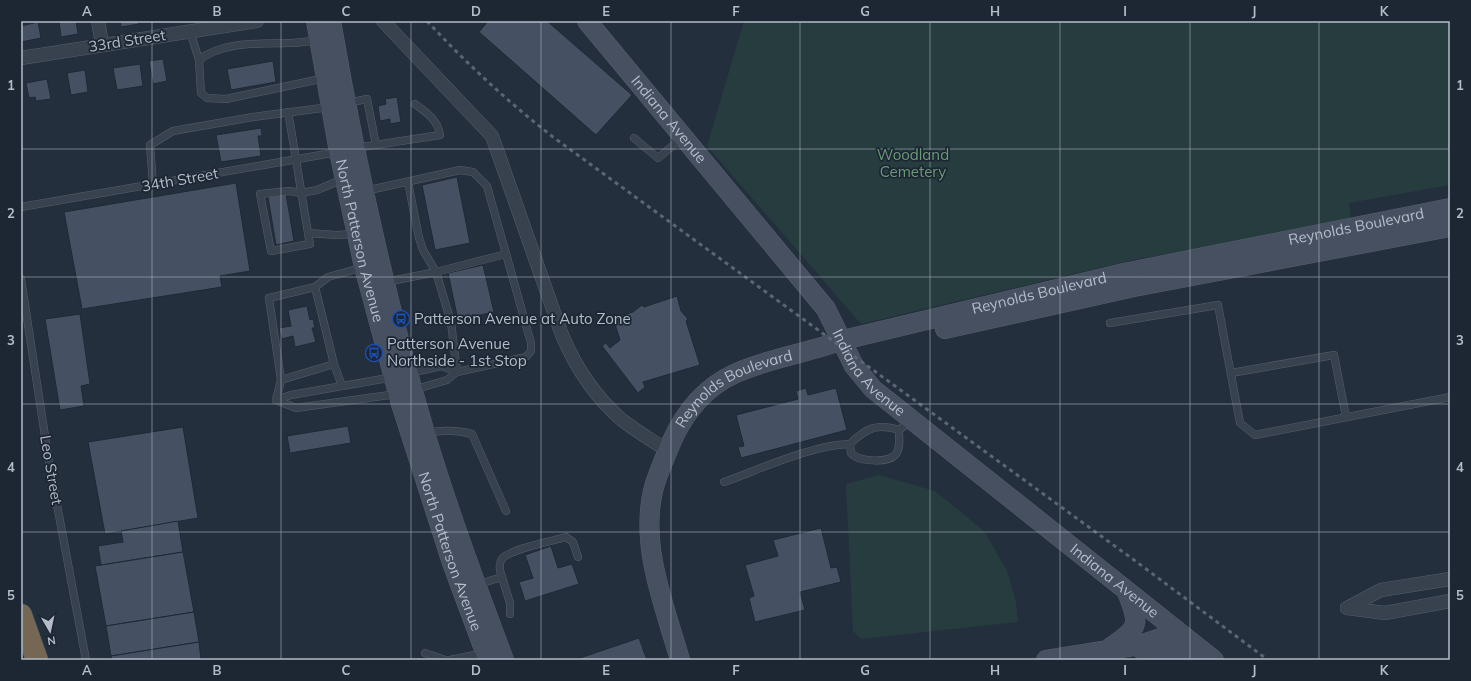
<svg xmlns="http://www.w3.org/2000/svg" width="1471" height="681" font-family="Mulish,sans-serif">
<rect width="100%" height="100%" fill="#242f3e"/>
<g fill="#263c3f">
<path d="M744,21H1450V185L1349,203L1351,221L1133,260L861,324L707,146Z"/>
<path d="M879,475L935,491L984,531L1007,571L1016,602L1018,622L861,639L853,631L846,484Z"/>
</g>
<g fill="#455162" stroke="#1f2835">
<path d="M59,21H76L78,34L61,37Z"/>
<path d="M120,21H138L139,24L121,27Z"/>
<path d="M488,21H547L632,95L596,135L479,32Z"/>
<path d="M38,22L41,38L21,42V26Z"/>
<path d="M163,59L167,81L153,84L149,61Z"/>
<path d="M273,61L276,82L231,90L227,69Z"/>
<path d="M140,64L143,86L117,90L113,68Z"/>
<path d="M85,70L88,92L71,95L67,73Z"/>
<path d="M47,79L51,99L36,101L35,97L29,98L26,83Z"/>
<path d="M397,97L401,122L390,124V119L380,121L378,106L386,104L385,99Z"/>
<path d="M261,128L262,136H258L261,156L221,162L216,135Z"/>
<path d="M457,177L470,243L435,250L422,185Z"/>
<path d="M236,183L250,271L220,276L222,287L82,309L64,212Z"/>
<path d="M286,194L294,241L276,245L268,197Z"/>
<path d="M483,265L494,312L458,320L448,273Z"/>
<path d="M677,296L681,311L688,319L686,321L700,365L643,382L645,387L638,393L602,346L606,343L610,348L620,340L613,318L633,312L642,305L644,307Z"/>
<path d="M307,306L310,320L313,319L315,328H312L316,342L295,347L293,336L282,339L279,328L291,326L288,310Z"/>
<path d="M80,314L90,384L81,386L84,406L60,410L45,319Z"/>
<path d="M806,388L808,395L836,388L847,430L741,458L738,447L744,446L736,415L798,399L796,391Z"/>
<path d="M348,426L351,443L290,453L287,436Z"/>
<path d="M183,427L198,518L105,534L88,442Z"/>
<path d="M178,521L183,552L101,565L98,546L123,542L121,531Z"/>
<path d="M821,528L831,568L837,567L841,582L800,592L805,610L755,622L749,598L754,596L745,565L778,556L773,540Z"/>
<path d="M551,546L558,568L572,564L579,584L525,601L519,582L533,578L525,555Z"/>
<path d="M183,552L194,612L106,626L95,566Z"/>
<path d="M194,612L199,642L111,656L106,626Z"/>
<path d="M639,638L647,660H574Z"/>
<path d="M199,642L201,660H112L111,656Z"/>
</g>
<g fill="none" stroke-linecap="round" stroke-linejoin="round">
<g stroke="#565f6c" stroke-width="8">
<g id="service">
<path d="M190,31L199,60L201,93L207,98L226,99L325,78"/>
<path d="M199,60C223,41 260,44 288,43C299,43 309,41 319,40"/>
<path d="M347,103L367,99L376,145"/>
<path d="M288,112C296,156 302,200 310,244L271,251L260,194L289,191L301,193L317,190L343,179"/>
<path d="M634,138L658,158L683,137"/>
<path d="M356,148L440,135C438,120 426,112 415,104"/>
<path d="M408,182L419,238L423,250L436,272L451,322L457,372"/>
<path d="M153,185L150,145L173,131L253,117L330,107"/>
<path d="M365,191L460,170L473,172L487,186L531,343V351L526,357L457,372L447,380L413,390"/>
<path d="M21,207L338,152"/>
<path d="M308,233L336,235L355,234"/>
<path d="M21,279L49,462L86,660"/>
<path d="M386,282L436,272L506,254"/>
<path d="M315,287L334,364L342,386"/>
<path d="M1110,323L1218,305L1240,423L1255,435L1450,397"/>
<path d="M409,373L442,366L457,372"/>
<path d="M1231,373L1334,355L1346,417"/>
<path d="M281,380L334,364"/>
<path d="M276,400L296,408L397,394"/>
<path d="M276,400L281,380L269,298L315,287L328,277L364,267"/>
<path d="M276,400L291,395L394,377"/>
<path d="M899,430C877,423 866,428 850,444L851,453C858,462 888,463 895,455C901,449 899,437 899,430L912,420"/>
<path d="M425,434C442,429 456,430 472,434L506,511"/>
<path d="M724,482C761,469 811,445 850,444"/>
<path d="M502,577L510,603V614"/>
<path d="M476,585L502,577C500,571 498,565 502,559C509,549 553,541 566,537L573,542L578,557"/>
<path d="M425,653L445,660"/>
<path d="M450,660L485,653"/>
</g>
</g>
<g stroke="#565f6c" stroke-width="14">
<g id="minor">
<path d="M98,21L102,44"/>
<path d="M383,21L492,136L562,335C576,368 594,396 622,420C636,431 653,441 668,451"/>
<path d="M21,58L257,21"/>
<path d="M1347,608L1381,590L1450,579"/>
<path d="M1347,608L1385,613L1450,601"/>
</g>
</g>
<g stroke="#565f6c" stroke-width="20">
<g id="secondary">
<path id="s1" d="M316,21L339,152L364,267L401,404L452,563L488,660"/>
<path d="M331,21C355,160 385,298 425,433C448,510 476,585 504,660"/>
<path id="s2" d="M587,21L826,309L854,366L873,389L1214,660"/>
<path d="M945,329L1134,287L1450,227"/>
<path d="M1111,647C1140,627 1140,625 1127,592"/>
<path d="M1141,649L1182,654L1201,660"/>
<path id="s3" d="M680,660C665,607 640,547 653,491C657,474 665,458 671,443C684,413 705,387 736,373C770,358 808,353 843,340L1124,273L1450,208"/>
<path d="M1046,660L1140,645L1178,632"/>
</g>
</g>
<g stroke="#434c59" stroke-width="23">
<path id="motorway" d="M21,615L37,660"/>
</g>
<use href="#service" stroke="#38414e" stroke-width="7"/>
<use href="#minor" stroke="#38414e" stroke-width="13"/>
<use href="#secondary" stroke="#465061" stroke-width="19"/>
<use href="#motorway" stroke="#746855" stroke-width="22"/>
<path stroke="#5a6575" stroke-width="3" stroke-dasharray="4 4" stroke-linecap="butt" d="M427,21C466,63 508,102 553,137L1134,560L1268,660"/>
</g>
<path fill="none" stroke="#b4bcc9" stroke-width="1" stroke-opacity="0.55" d="M152,21V660M281,21V660M411,21V660M541,21V660M671,21V660M800,21V660M930,21V660M1060,21V660M1190,21V660M1319,21V660M21,149H1450M21,277H1450M21,404H1450M21,532H1450"/>
<defs>
<g id="bus-ring" transform="scale(0.9)"><circle r="9.5" fill="#1d2633" stroke="#1a4fb4" stroke-width="1.5"/><path d="M-5-6H5V4H4V6H2V4H-2V6H-4V4H-5ZM-3.5-4V0h7V-4ZM-3.5 1.2v1.5H-2V1.2ZM2 1.2v1.5H3.5V1.2Z" fill="#1a4fb4"/></g>
</defs>
<g fill-rule="evenodd">
<use href="#bus-ring" x="401" y="319"/>
<use href="#bus-ring" x="374" y="353"/>
</g>
<g text-anchor="middle" stroke-width="3.5" stroke-linejoin="round" paint-order="stroke">
<g font-size="15" fill="#b4bcc9" stroke="#1d2633">
<text transform="translate(127 41) rotate(-9)" y="5">33rd Street</text>
<text dy="5" stroke="none"><textPath href="#s2" startOffset="128">Indiana Avenue</textPath></text>
<text transform="translate(180 180) rotate(-10)" y="5">34th Street</text>
<text dy="5" stroke="none"><textPath href="#s3" startOffset="960">Reynolds Boulevard</textPath></text>
<text dy="5" stroke="none"><textPath href="#s1" startOffset="224">North Patterson Avenue</textPath></text>
<text dy="5" stroke="none"><textPath href="#s3" startOffset="636">Reynolds Boulevard</textPath></text>
<text dy="5" stroke="none"><textPath href="#s2" startOffset="452">Indiana Avenue</textPath></text>
<text dy="5" stroke="none"><textPath href="#s3" startOffset="312">Reynolds Boulevard</textPath></text>
<text transform="translate(51 470) rotate(80)" y="5">Leo Street</text>
<text dy="5" stroke="none"><textPath href="#s1" startOffset="548">North Patterson Avenue</textPath></text>
<text dy="5" stroke="none"><textPath href="#s2" startOffset="776">Indiana Avenue</textPath></text>
</g>
<g font-size="15" fill="#6b9a76" stroke="#1d2633">
<text x="913" y="160">Woodland<tspan x="913" dy="17">Cemetery</tspan></text>
</g>
<g font-size="15" fill="#b4bcc9" stroke="#1d2633" text-anchor="start">
<text x="414" y="324">Patterson Avenue at Auto Zone</text>
<text x="387" y="349">Patterson Avenue<tspan x="387" dy="17">Northside - 1st Stop</tspan></text>
</g>
</g>
<rect width="1471" height="681" fill="none" stroke="#1d2633" stroke-width="44"/>
<g transform="translate(50 631) rotate(171)" stroke="#1d2633" stroke-width="3" paint-order="stroke">
<path d="M0-3L7 15L0 10L-7 15Z" fill="#b4bcc9"/>
<text y="-6" font-size="11" font-weight="bold" text-anchor="middle" fill="#b4bcc9">N</text>
</g>
<rect x="22" y="22" width="1427" height="637" fill="none" stroke="#b4bcc9" stroke-width="1.5"/>
<g font-size="13" text-anchor="middle" font-weight="bold" fill="#b4bcc9">
<text x="87" y="16">A</text>
<text x="217" y="16">B</text>
<text x="346" y="16">C</text>
<text x="476" y="16">D</text>
<text x="606" y="16">E</text>
<text x="736" y="16">F</text>
<text x="865" y="16">G</text>
<text x="995" y="16">H</text>
<text x="1125" y="16">I</text>
<text x="1254" y="16">J</text>
<text x="1384" y="16">K</text>
<text x="11" y="90">1</text>
<text x="1460" y="90">1</text>
<text x="11" y="218">2</text>
<text x="1460" y="218">2</text>
<text x="11" y="345">3</text>
<text x="1460" y="345">3</text>
<text x="11" y="472">4</text>
<text x="1460" y="472">4</text>
<text x="11" y="600">5</text>
<text x="1460" y="600">5</text>
<text x="87" y="675">A</text>
<text x="217" y="675">B</text>
<text x="346" y="675">C</text>
<text x="476" y="675">D</text>
<text x="606" y="675">E</text>
<text x="736" y="675">F</text>
<text x="865" y="675">G</text>
<text x="995" y="675">H</text>
<text x="1125" y="675">I</text>
<text x="1254" y="675">J</text>
<text x="1384" y="675">K</text>
</g>
</svg>
